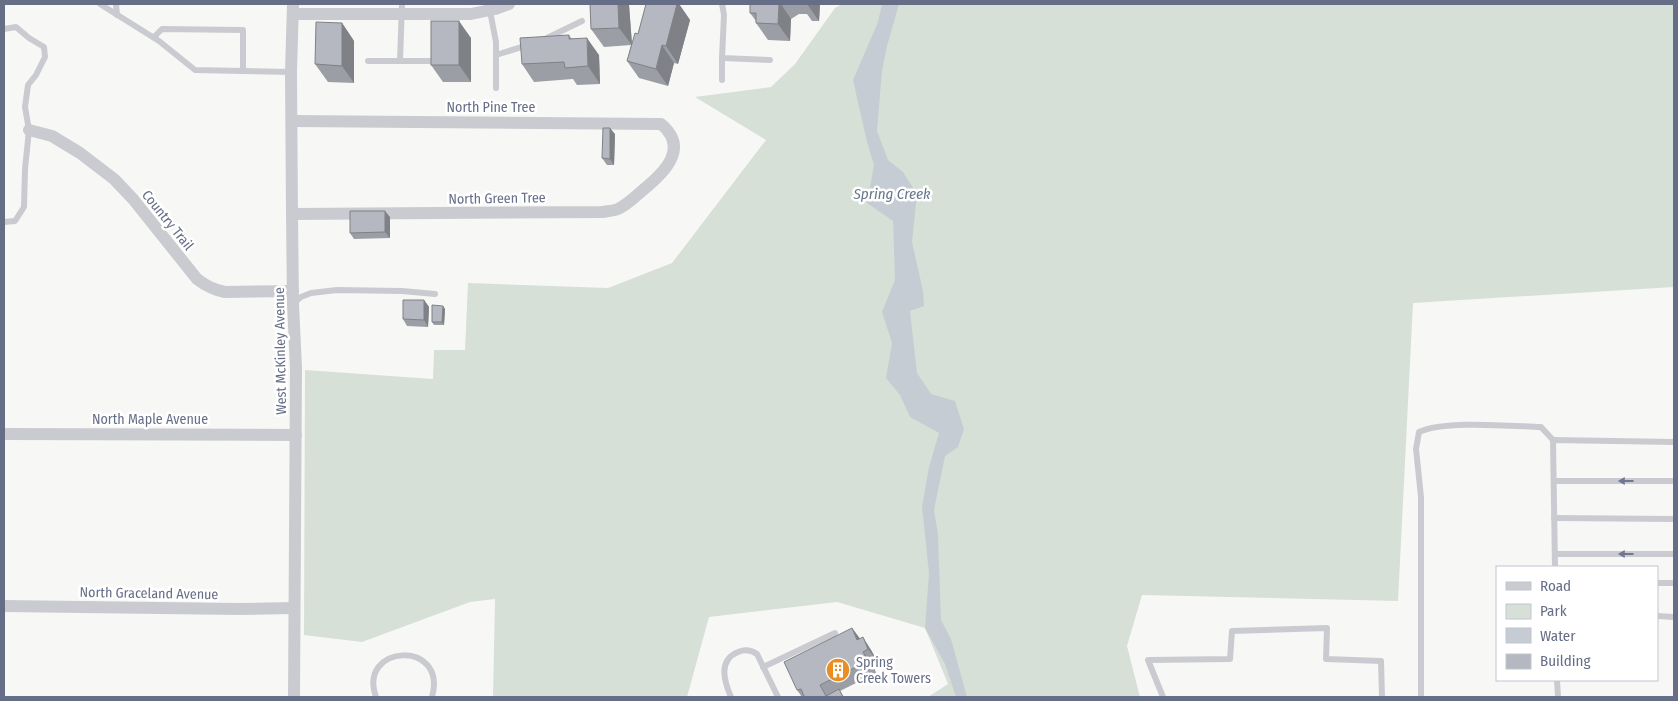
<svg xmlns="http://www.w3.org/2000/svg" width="1678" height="701" font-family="'Fira Sans Condensed',sans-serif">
<rect width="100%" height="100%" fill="#f7f8f5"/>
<path fill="#d7e0d6" d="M842,4L1674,5V287L1413,303L1398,601L1142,595L1127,646L1140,697H928L948,684L925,628L837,602L709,617L687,697H493L495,599L470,602L362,642L304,635L305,370L433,379L434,350H465L468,283L608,288L672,263L766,140L695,97L771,87L795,64L835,8Z"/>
<path fill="#c6ccd3" d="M882,4H899L887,46L882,71L877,131L888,160L903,172L917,194L912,242L923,291L924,306L910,311L917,373L931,394L955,401L964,429L958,447L945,456L934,510L938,534L941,620L951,639L967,697H956L945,664L925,628L929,573L922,507L929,467L939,433L910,417L900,395L886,378L892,343L882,312L895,280L893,221L867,203L874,165L867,142L853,80L878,22Z"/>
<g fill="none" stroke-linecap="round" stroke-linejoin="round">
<g stroke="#cacbd0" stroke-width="6">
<path d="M100,4L159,41L195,70L291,72"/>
<path d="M116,4L117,15"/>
<path d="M722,4L724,15L722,58L770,60"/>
<path d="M490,11L496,42V88"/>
<path d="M4,29L16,27L29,38L44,47L45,57L36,75L28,85L25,107L29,130L25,169L24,207L15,221L4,222"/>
<path d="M154,37L162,29L243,30V71"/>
<path d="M547,38L582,21"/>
<path d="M496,55L528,45"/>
<path d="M368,61H431"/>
<path d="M400,61L402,4"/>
<path d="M722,80V58"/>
<path d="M294,303L301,297L311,293L337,290L402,291L435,294"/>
<path d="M1554,481H1674"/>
<path d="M1554,518L1674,519"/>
<path d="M1555,554H1674"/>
<path d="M1555,567L1553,440L1674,442"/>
<path d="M1657,583H1674"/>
<path d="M1657,616L1674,617"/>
<path d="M763,667L835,633"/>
<path d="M1557,680L1558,697"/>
<path d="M376,697C357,644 448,639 432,697"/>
<path d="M731,697C724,681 718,660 738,652C745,649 751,650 757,654L778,697"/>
<path d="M1163,697L1148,660L1230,659L1232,631L1327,628L1326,659L1381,661L1382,697"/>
<path d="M1421,697V497L1416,449L1419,432C1444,420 1511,426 1541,427L1553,440"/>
</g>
<g stroke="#cacbd0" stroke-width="12">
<path d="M293,4L291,72L292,214L293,304L296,368L294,697"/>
<path d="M293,14H471L495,9L509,4"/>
<path d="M292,121L661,124C690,148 664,173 643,190C636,196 627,205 618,209C613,211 607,211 602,212L292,214"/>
<path d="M29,130L52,136L80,153L114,179L133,199L197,279C206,286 214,290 225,292L293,291"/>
<path d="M4,434L296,435"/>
<path d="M4,606L239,609L294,608"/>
</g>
</g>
<g fill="#9c9ea5">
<path d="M590,4H633L629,5L632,44L638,34L646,4H679L690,20L678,64L674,63L668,86L639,78L627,61L631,45L604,47L591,29Z"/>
<path d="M750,4H820L819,21H812L807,14H799L791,19L790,41L768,40L756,23V21L750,13Z"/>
<path d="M342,23L354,41V83L328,82L315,64Z"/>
<path d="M569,35L571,38L599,55L600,84L577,85L573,79L534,82L522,64Z"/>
<path d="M471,38V82H443L431,65Z"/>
<path d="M615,134L614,165H607L602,158Z"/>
<path d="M390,217V238L354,239L350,233Z"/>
<path d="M424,300L429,307L428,327L407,326L403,319Z"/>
<path d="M443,306L445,309L444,325H434L432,322Z"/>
<path d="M852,628L860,639L871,650L877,661L872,664L876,673L840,691L844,697H802L797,690Z"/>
</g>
<g fill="#7f8186">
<path d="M618,4H629V5L632,45L619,28Z"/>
<path d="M677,4H679L690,20L678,64L666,46Z"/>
<path d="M779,4H781L791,19L790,41L778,24Z"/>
<path d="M807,4H820L819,21Z"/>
<path d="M459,21L471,38V82L459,65Z"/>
<path d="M342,23L354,41V83L342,66Z"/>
<path d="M587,38L599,55L600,84L588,66Z"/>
<path d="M662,45L674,63L668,86L656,69Z"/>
<path d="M610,128L615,134L614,165L610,159Z"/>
<path d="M385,211L390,217V238L385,232Z"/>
<path d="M424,300L429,307L428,327L424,320Z"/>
<path d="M443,306L445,309L444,325L442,322Z"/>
<path d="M852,628L861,640L866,652L857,640Z"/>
<path d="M863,637L871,650L877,661L868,649Z"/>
<path d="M863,652L872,664L876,673L868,661Z"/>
</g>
<g fill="#b5b8c0" stroke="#7f8186">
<path d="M590,4H618L619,28L591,29Z"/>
<path d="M646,4H677L666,46L662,45L656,69L627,61L635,33L638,34Z"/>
<path d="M750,4H779L778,24L756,23V13H750Z"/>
<rect x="431" y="21" width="28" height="44"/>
<path d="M316,22L342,23V66L315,64Z"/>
<path d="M569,35V39L587,38L588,66L565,68L564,62L522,64L520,38Z"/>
<path d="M603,128H610V159L602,158Z"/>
<path d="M350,211H385V232L350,233Z"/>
<path d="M403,300H424V320L403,319Z"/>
<path d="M432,305L443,306L442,322H432Z"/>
<path d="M852,628L857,640L863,637L868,649L863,652L868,661L820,685L826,696L839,689L843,697H802L804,696L801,689L797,690L784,662Z"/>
</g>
<defs><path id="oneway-solid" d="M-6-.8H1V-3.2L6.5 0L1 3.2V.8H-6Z" transform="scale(1.25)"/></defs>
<g fill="#70778e">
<use href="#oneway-solid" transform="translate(1626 481) rotate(180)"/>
<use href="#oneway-solid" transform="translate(1626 554) rotate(180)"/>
</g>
<defs>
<g id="building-disc" transform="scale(1.25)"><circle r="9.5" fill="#e88e24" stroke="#fff"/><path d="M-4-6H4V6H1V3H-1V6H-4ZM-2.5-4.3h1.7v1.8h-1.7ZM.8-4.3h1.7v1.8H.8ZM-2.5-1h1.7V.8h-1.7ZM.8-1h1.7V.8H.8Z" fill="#fff"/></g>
</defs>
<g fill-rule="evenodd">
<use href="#building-disc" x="838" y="670"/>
</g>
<g text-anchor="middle" stroke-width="5" stroke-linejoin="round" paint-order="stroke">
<g font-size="14" fill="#666e87" stroke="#fff">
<text x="491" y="112">North Pine Tree</text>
<text transform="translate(497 198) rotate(-1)" y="5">North Green Tree</text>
<text transform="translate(168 220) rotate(51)" y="5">Country Trail</text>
<text transform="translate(280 351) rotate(-91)" y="5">West McKinley Avenue</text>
<text x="150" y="424">North Maple Avenue</text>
<text transform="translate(149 593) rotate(1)" y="5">North Graceland Avenue</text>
</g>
<g font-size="14" fill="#666e87" stroke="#fff" text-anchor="start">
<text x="856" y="667">Spring<tspan x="856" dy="16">Creek Towers</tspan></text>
</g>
<g font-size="15" font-style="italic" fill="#67758a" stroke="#fff">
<text x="892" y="199">Spring Creek</text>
</g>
</g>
<rect width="1678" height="701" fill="none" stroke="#666e87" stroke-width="10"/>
<rect x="1496" y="566" width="162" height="115" fill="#ffffff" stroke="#c2c5cf"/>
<rect x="1506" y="582" width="25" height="8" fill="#cacbd0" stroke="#c2c5cf"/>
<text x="1540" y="591" font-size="15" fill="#666e87">Road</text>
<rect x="1506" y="604" width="25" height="15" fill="#d7e0d6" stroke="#c2c5cf"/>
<text x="1540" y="616" font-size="15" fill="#666e87">Park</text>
<rect x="1506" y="628" width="25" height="15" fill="#c6ccd3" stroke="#c2c5cf"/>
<text x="1540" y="641" font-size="15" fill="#666e87">Water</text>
<rect x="1506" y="654" width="25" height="15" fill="#b5b8c0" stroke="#c2c5cf"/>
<text x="1540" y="666" font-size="15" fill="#666e87">Building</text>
</svg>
